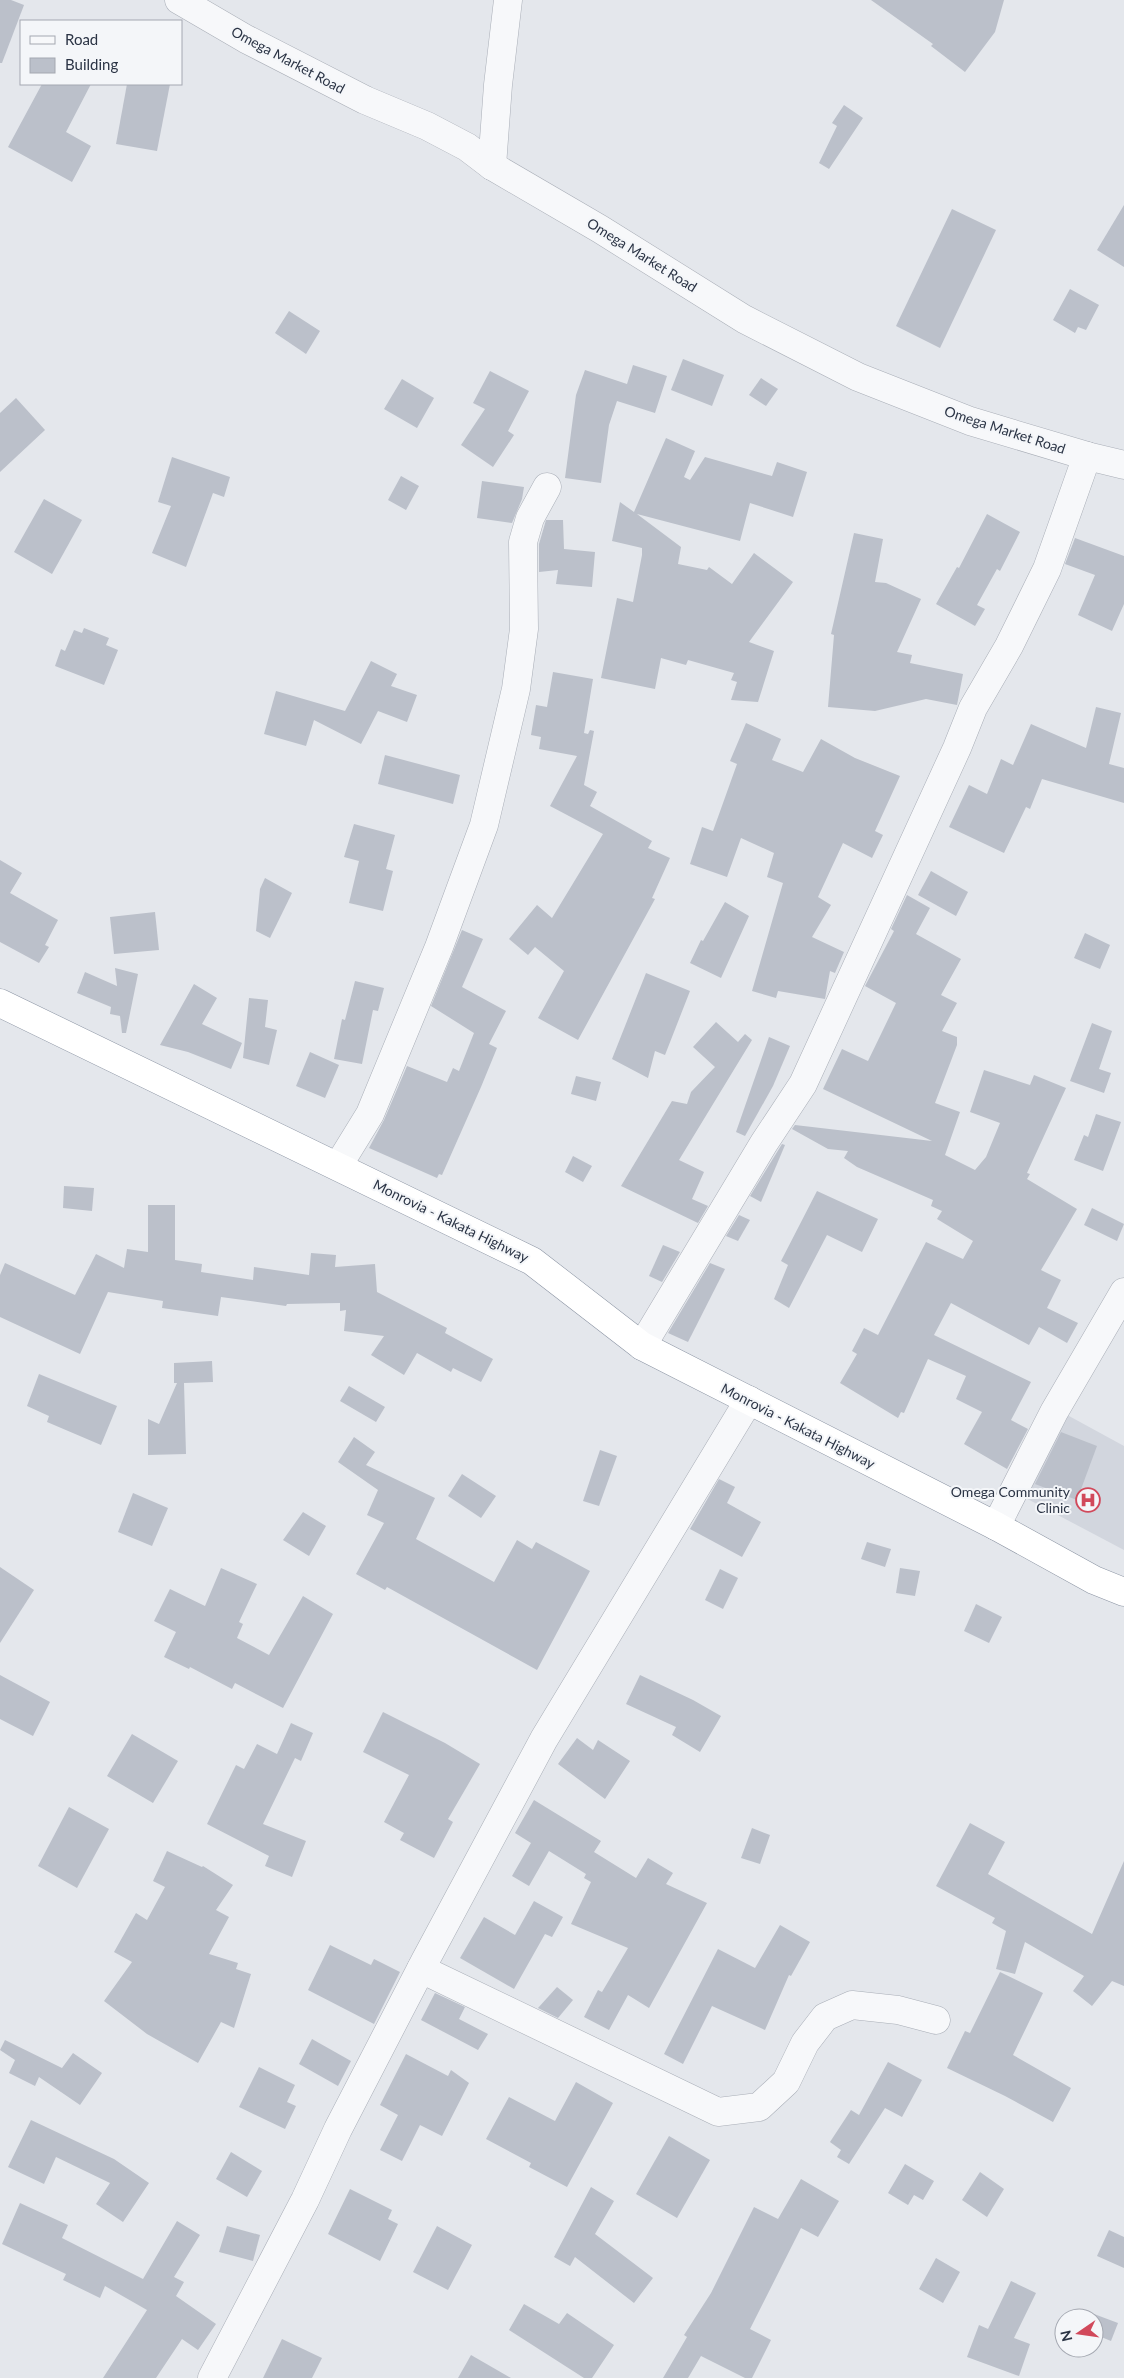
<svg xmlns="http://www.w3.org/2000/svg" width="1124" height="2378" font-family="Lato,sans-serif">
<rect width="100%" height="100%" fill="#e4e7ec"/>
<path fill="#d2d6de" d="M1058,1410L1124,1446V1550L1018,1494Z"/>
<g fill="#bbc0ca">
<path d="M0,0H11L24,5L2,63H0Z"/>
<path d="M871,0H1004L995,32L965,72L931,46L933,44Z"/>
<path d="M42,84H91L66,132L91,146L72,182L8,147Z"/>
<path d="M127,84H170L157,151L116,144Z"/>
<path d="M844,105L863,118L829,169L819,163L837,126L832,123Z"/>
<path d="M1124,205V267L1097,250Z"/>
<path d="M952,209L996,230L940,348L896,326Z"/>
<path d="M1070,289L1099,305L1086,330L1078,327L1075,333L1053,320Z"/>
<path d="M289,311L320,331L306,354L275,333Z"/>
<path d="M683,359L724,375L712,406L671,390Z"/>
<path d="M633,365L667,376L655,413L617,401L609,425L601,483L565,478L576,395L585,370L627,384Z"/>
<path d="M490,371L529,391L508,431L514,435L493,467L461,445L485,409L473,403Z"/>
<path d="M761,378L778,389L766,406L749,395Z"/>
<path d="M402,379L434,398L417,428L384,409Z"/>
<path d="M16,398L45,430L0,472V413Z"/>
<path d="M666,438L695,451L684,477L690,480L705,457L772,476L777,462L807,472L793,517L750,503L740,541L637,514L681,547L678,564L707,570L709,567L732,584L754,553L793,582L749,642L774,651L758,702L731,700L737,682L731,680L734,673L688,660L686,665L661,658L655,689L601,678L617,598L633,602L642,555V548L612,541L620,502L634,512Z"/>
<path d="M172,457L230,477L224,497L213,493L186,567L152,553L171,506L158,502Z"/>
<path d="M401,476L419,486L406,510L388,500Z"/>
<path d="M482,481L524,487L522,499L512,523L477,518Z"/>
<path d="M44,499L82,520L52,574L14,552Z"/>
<path d="M987,514L1020,532L1000,571L997,569L977,605L985,609L975,626L936,604L957,567L959,568Z"/>
<path d="M546,520H563L564,549L595,552L592,587L556,584L558,570L539,572V544Z"/>
<path d="M854,533L883,539L875,582L886,583L921,599L897,652L912,655L910,663L963,674L957,705L926,699L875,711L828,707L834,635L831,634Z"/>
<path d="M1075,538L1124,556V604L1112,631L1078,615L1095,575L1065,564Z"/>
<path d="M84,628L109,638L106,645L118,650L104,685L55,666L61,649L65,651L74,630L82,633Z"/>
<path d="M371,661L397,674L391,686L417,695L407,722L378,711L361,744L314,720L306,746L264,734L276,691L345,711Z"/>
<path d="M553,672L593,679L584,733L588,734L590,730L594,731L584,785L597,792L590,806L652,841L648,848L670,858L652,898L655,899L578,1040L538,1018L564,971L535,947L528,955L509,939L537,905L552,918L603,834L550,806L577,756L539,749L541,737L531,735L536,705L547,707Z"/>
<path d="M1096,707L1121,713L1109,764L1124,768V803L1042,779L1030,809L1026,807L1004,853L949,827L969,785L987,794L1001,759L1013,765L1031,724L1086,748Z"/>
<path d="M746,723L781,739L772,760L803,772L821,739L855,758L900,776L875,831L883,835L872,858L843,843L818,897L831,905L812,937L844,952L835,973L830,971L825,999L778,991L776,998L752,991L783,883L767,877L774,853L741,838L727,877L690,864L702,827L713,831L737,764L730,761Z"/>
<path d="M385,755L460,775L453,804L378,784Z"/>
<path d="M354,824L395,835L386,869L393,871L383,911L349,903L359,861L344,857Z"/>
<path d="M0,860L22,873L10,893L58,920L45,945L49,947L39,963L0,942Z"/>
<path d="M931,871L968,892L956,916L918,895Z"/>
<path d="M265,878L292,893L270,938L256,931L260,889Z"/>
<path d="M907,895L930,908L916,934L961,959L941,995L957,1003L942,1031L957,1037V1045L935,1103L960,1112L945,1155L975,1170L986,1157L1000,1123L970,1112L984,1070L1030,1085L1034,1075L1066,1088L1027,1173L1030,1174L1027,1179L1077,1209L1041,1270L1061,1280L1047,1308L1078,1323L1067,1343L1039,1327L1029,1345L951,1303L934,1335L1031,1382L1011,1420L1028,1429L1007,1469L964,1444L982,1412L956,1399L966,1376L928,1359L904,1413L901,1412L898,1418L840,1383L857,1354L852,1351L864,1328L878,1335L926,1242L963,1259L973,1241L937,1219L942,1211L931,1206L933,1200L857,1167L844,1158L848,1151L828,1149L792,1129L795,1125L932,1141L823,1089L842,1049L868,1061L896,1003L865,986L894,931L891,929Z"/>
<path d="M725,902L749,916L721,978L690,963L701,940L703,941Z"/>
<path d="M155,912L159,950L114,954L110,917Z"/>
<path d="M462,930L483,939L462,987L506,1011L489,1044L497,1048L481,1087L442,1175L439,1174L437,1178L369,1148L384,1120L407,1066L447,1082L453,1068L459,1071L474,1033L431,1006Z"/>
<path d="M1085,933L1110,945L1100,969L1074,958Z"/>
<path d="M115,968L138,974L126,1033H122L120,1016L110,1014L111,1007L77,993L85,972L117,986Z"/>
<path d="M646,973L690,991L665,1055L655,1051L648,1078L612,1059Z"/>
<path d="M355,981L384,988L378,1011L373,1010L362,1064L334,1059L342,1019L345,1020Z"/>
<path d="M194,984L217,998L202,1024L242,1043L231,1069L188,1052L160,1045Z"/>
<path d="M249,998L268,1000L265,1027L277,1030L269,1065L243,1058Z"/>
<path d="M716,1022L738,1042L745,1034L752,1040L679,1160L704,1172L692,1199L708,1206L698,1223L621,1186L672,1101L687,1104L691,1092L715,1067L693,1047Z"/>
<path d="M1092,1023L1112,1031L1099,1069L1111,1073L1104,1093L1070,1081Z"/>
<path d="M769,1037L790,1046L773,1086L745,1136L736,1132Z"/>
<path d="M310,1052L339,1065L325,1098L296,1086Z"/>
<path d="M576,1076L601,1082L596,1101L571,1094Z"/>
<path d="M1096,1114L1121,1122L1103,1171L1074,1160L1084,1135L1088,1137Z"/>
<path d="M782,1144L785,1145L761,1202L750,1196Z"/>
<path d="M573,1156L592,1166L583,1182L565,1172Z"/>
<path d="M64,1186L94,1188L92,1211L63,1208Z"/>
<path d="M817,1191L878,1219L862,1252L827,1235L789,1308L774,1299L788,1265L781,1261Z"/>
<path d="M148,1205H175V1260L202,1264L201,1272L253,1280L254,1267L309,1275L311,1253L336,1255L335,1267L375,1264L377,1292L447,1328L445,1333L493,1359L481,1382L453,1368L451,1372L417,1353L404,1375L371,1355L384,1336L344,1331L346,1310L340,1311V1303L287,1304L286,1306L221,1297L218,1316L162,1308L163,1301L108,1292L80,1354L0,1317V1275L5,1263L75,1295L96,1254L124,1268L127,1249L148,1252Z"/>
<path d="M1092,1208L1124,1224L1117,1241L1084,1225Z"/>
<path d="M739,1215L750,1220L738,1241L726,1236Z"/>
<path d="M663,1245L680,1252L662,1282L649,1276Z"/>
<path d="M710,1263L725,1269L688,1342L668,1333Z"/>
<path d="M212,1361L213,1382L184,1383L186,1454L148,1455V1419L159,1424L177,1383H174V1363Z"/>
<path d="M39,1374L117,1406L101,1445L47,1422L49,1416L27,1406Z"/>
<path d="M349,1386L385,1407L376,1422L340,1401Z"/>
<path d="M1061,1432L1097,1446L1077,1500L1035,1484Z"/>
<path d="M354,1437L375,1452L366,1465L435,1498L416,1539L494,1582L517,1540L532,1549L536,1542L590,1571L537,1670L387,1587L385,1590L356,1574L384,1523L367,1515L378,1490L338,1462Z"/>
<path d="M600,1450L617,1456L599,1506L583,1501Z"/>
<path d="M462,1474L496,1496L481,1518L448,1496Z"/>
<path d="M719,1479L735,1487L727,1503L761,1522L742,1557L690,1529Z"/>
<path d="M133,1493L168,1508L152,1546L118,1532Z"/>
<path d="M303,1512L326,1526L309,1556L283,1540Z"/>
<path d="M867,1542L891,1549L885,1567L861,1559Z"/>
<path d="M0,1567L34,1590L0,1643Z"/>
<path d="M221,1568L257,1584L239,1622L243,1624L237,1638L269,1655L303,1596L333,1614L283,1708L235,1683L232,1689L190,1667L189,1669L164,1657L176,1632L154,1621L170,1589L205,1606Z"/>
<path d="M900,1568L920,1571L915,1596L896,1593Z"/>
<path d="M720,1569L738,1578L723,1609L705,1600Z"/>
<path d="M976,1604L1002,1617L989,1643L964,1631Z"/>
<path d="M0,1675L50,1702L33,1736L0,1719Z"/>
<path d="M640,1675L693,1700L721,1716L700,1752L672,1735L676,1727L626,1704Z"/>
<path d="M383,1712L445,1743L480,1764L448,1819L453,1822L434,1858L400,1840L404,1833L384,1822L409,1775L363,1752Z"/>
<path d="M291,1723L313,1733L301,1761L295,1758L263,1824L306,1841L292,1877L265,1866L269,1856L207,1824L236,1765L244,1769L257,1744L277,1754Z"/>
<path d="M132,1734L178,1761L153,1803L107,1776Z"/>
<path d="M577,1738L593,1750L598,1740L630,1761L605,1799L558,1764Z"/>
<path d="M534,1800L601,1841L594,1852L636,1878L648,1858L673,1873L666,1884L707,1903L649,2008L628,1995L609,2030L584,2017L598,1990L602,1992L628,1948L571,1924L591,1882L584,1878L586,1874L549,1851L529,1886L512,1876L531,1843L515,1833Z"/>
<path d="M69,1807L109,1829L77,1888L38,1866Z"/>
<path d="M970,1823L1005,1842L988,1874L1092,1934L1124,1861V1986L1112,1981L1092,2006L1073,1991L1084,1976L1025,1942L1015,1974L996,1969L1006,1931L992,1923L995,1918L936,1886Z"/>
<path d="M752,1828L770,1835L760,1864L741,1858Z"/>
<path d="M167,1851L202,1867L203,1866L233,1885L216,1910L229,1917L209,1954L238,1963L236,1969L251,1974L234,2028L221,2022L198,2063L147,2034L104,2001L132,1962L114,1952L136,1913L147,1920L165,1887L153,1881Z"/>
<path d="M534,1901L563,1917L552,1937L545,1934L514,1989L460,1958L484,1917L515,1935Z"/>
<path d="M780,1925L810,1942L791,1976L789,1975L765,2030L712,2006L683,2064L664,2054L718,1949L755,1968Z"/>
<path d="M330,1945L371,1965L374,1959L400,1972L374,2024L308,1990Z"/>
<path d="M1000,1972L1043,1993L1013,2055L1071,2088L1053,2122L1005,2096L947,2068L965,2031L970,2033Z"/>
<path d="M557,1987L573,2000L558,2018L538,2008Z"/>
<path d="M435,1993L465,2007L459,2019L488,2034L478,2050L421,2020Z"/>
<path d="M312,2039L351,2061L338,2086L299,2064Z"/>
<path d="M5,2040L62,2068L73,2053L102,2073L80,2105L39,2077L35,2086L9,2073L15,2060L0,2050Z"/>
<path d="M406,2054L448,2076L451,2070L469,2083L442,2136L420,2125L402,2161L380,2150L398,2115L380,2105Z"/>
<path d="M888,2062L922,2080L902,2117L885,2108L849,2164L837,2157L841,2150L830,2142L851,2110L859,2115Z"/>
<path d="M259,2067L295,2085L287,2102L296,2106L285,2129L239,2107Z"/>
<path d="M576,2082L613,2103L567,2187L529,2167L531,2163L486,2139L509,2097L555,2121Z"/>
<path d="M31,2120L114,2159L149,2183L123,2222L96,2204L110,2183L56,2157L44,2184L8,2167Z"/>
<path d="M669,2136L710,2160L677,2218L636,2194Z"/>
<path d="M231,2152L262,2171L247,2197L216,2179Z"/>
<path d="M905,2164L934,2181L923,2200L914,2195L908,2205L888,2193Z"/>
<path d="M980,2172L1004,2189L987,2217L962,2200Z"/>
<path d="M801,2179L839,2201L818,2237L801,2228L750,2329L771,2340L752,2378H745L701,2356L688,2378H663L687,2337L684,2335L711,2293L754,2207L778,2219Z"/>
<path d="M591,2187L614,2201L595,2234L653,2278L634,2303L575,2257L570,2266L554,2257Z"/>
<path d="M350,2189L392,2210L388,2219L398,2224L380,2261L328,2234Z"/>
<path d="M20,2203L68,2225L62,2238L143,2279L177,2221L200,2235L174,2277L184,2282L176,2296L216,2324L198,2350L182,2339L156,2378H103L147,2310L105,2286L100,2298L63,2280L66,2274L2,2244Z"/>
<path d="M227,2226L260,2235L253,2261L219,2252Z"/>
<path d="M437,2226L472,2245L448,2290L413,2272Z"/>
<path d="M1109,2230L1124,2237V2268L1097,2256Z"/>
<path d="M936,2258L960,2272L943,2303L919,2289Z"/>
<path d="M1011,2281L1036,2293L1014,2338L1030,2344L1019,2376L967,2357L979,2325L988,2329Z"/>
<path d="M524,2304L559,2324L567,2313L614,2345L592,2378H584L509,2330Z"/>
<path d="M1094,2314L1118,2323L1111,2341L1094,2334Z"/>
<path d="M282,2339L322,2358L312,2378H263Z"/>
<path d="M471,2355L511,2378H458Z"/>
</g>
<g fill="none" stroke-linecap="round" stroke-linejoin="round">
<g stroke="#a9aeb7" stroke-width="29">
<g id="minor">
<path d="M179,0L246,39L365,100L427,126L467,147L492,166L600,229L744,319L858,377L970,421L1087,456L1124,465"/>
<path d="M492,166L498,85L508,0"/>
<path d="M338,1166L370,1114L439,947L484,825L516,689L524,629L523,542L530,518L547,487"/>
<path d="M642,1346L764,1143L803,1084L957,748L973,708L1009,646L1047,569L1087,456"/>
<path d="M996,1526L1054,1412L1124,1292"/>
<path d="M421,1969L718,2112L759,2107L786,2082L805,2043L825,2017L852,2005L898,2010L936,2020"/>
<path d="M212,2378L305,2200L338,2129L425,1961L544,1739L749,1400"/>
</g>
</g>
<g stroke="#8b94a3" stroke-width="29">
<path id="highway" d="M0,1003L532,1261L642,1346L996,1526L1094,1580L1124,1592"/>
</g>
<use href="#minor" stroke="#f7f8fa" stroke-width="28"/>
<use href="#highway" stroke="#fff" stroke-width="28"/>
</g>
<defs>
<g id="hospital-ring" transform="scale(1.25)"><circle r="9.5" fill="#f4f6f9" stroke="#d1495b" stroke-width="1.5"/><path d="M-5-5h3v3.5h4V-5h3V5h-3V1.5h-4V5h-3Z" fill="#d1495b"/></g>
</defs>
<g fill-rule="evenodd">
<use href="#hospital-ring" x="1088" y="1500"/>
</g>
<g text-anchor="middle" stroke-width="4" stroke-linejoin="round" paint-order="stroke">
<g font-size="14" fill="#2b3445" stroke="#f4f6f9">
<text transform="translate(288 60) rotate(28)" y="5">Omega Market Road</text>
<text transform="translate(642 255) rotate(32)" y="5">Omega Market Road</text>
<text transform="translate(1005 430) rotate(18)" y="5">Omega Market Road</text>
<text transform="translate(451 1221) rotate(26)" y="5">Monrovia - Kakata Highway</text>
<text transform="translate(798 1426) rotate(27)" y="5">Monrovia - Kakata Highway</text>
</g>
<g font-size="14" fill="#2b3445" stroke="#f4f6f9" text-anchor="end">
<text x="1070" y="1497">Omega Community<tspan x="1070" dy="16">Clinic</tspan></text>
</g>
</g>
<rect x="20" y="20" width="162" height="65" fill="#f4f6f9" stroke="#a4a8b1"/>
<rect x="30" y="36" width="25" height="8" fill="#f7f8fa" stroke="#a4a8b1"/>
<text x="65" y="45" font-size="15" fill="#2b3445">Road</text>
<rect x="30" y="58" width="25" height="15" fill="#bbc0ca" stroke="#a4a8b1"/>
<text x="65" y="70" font-size="15" fill="#2b3445">Building</text>
<g transform="translate(1079 2333) rotate(257)"><circle r="24" fill="#f4f6f9" stroke="#a4a8b1"/>
<path d="M0-4L9 19L0 12L-9 19Z" fill="#d1495b"/>
<text y="-8" font-size="14" font-weight="bold" text-anchor="middle" fill="#2b3445">N</text>
</g>
</svg>
